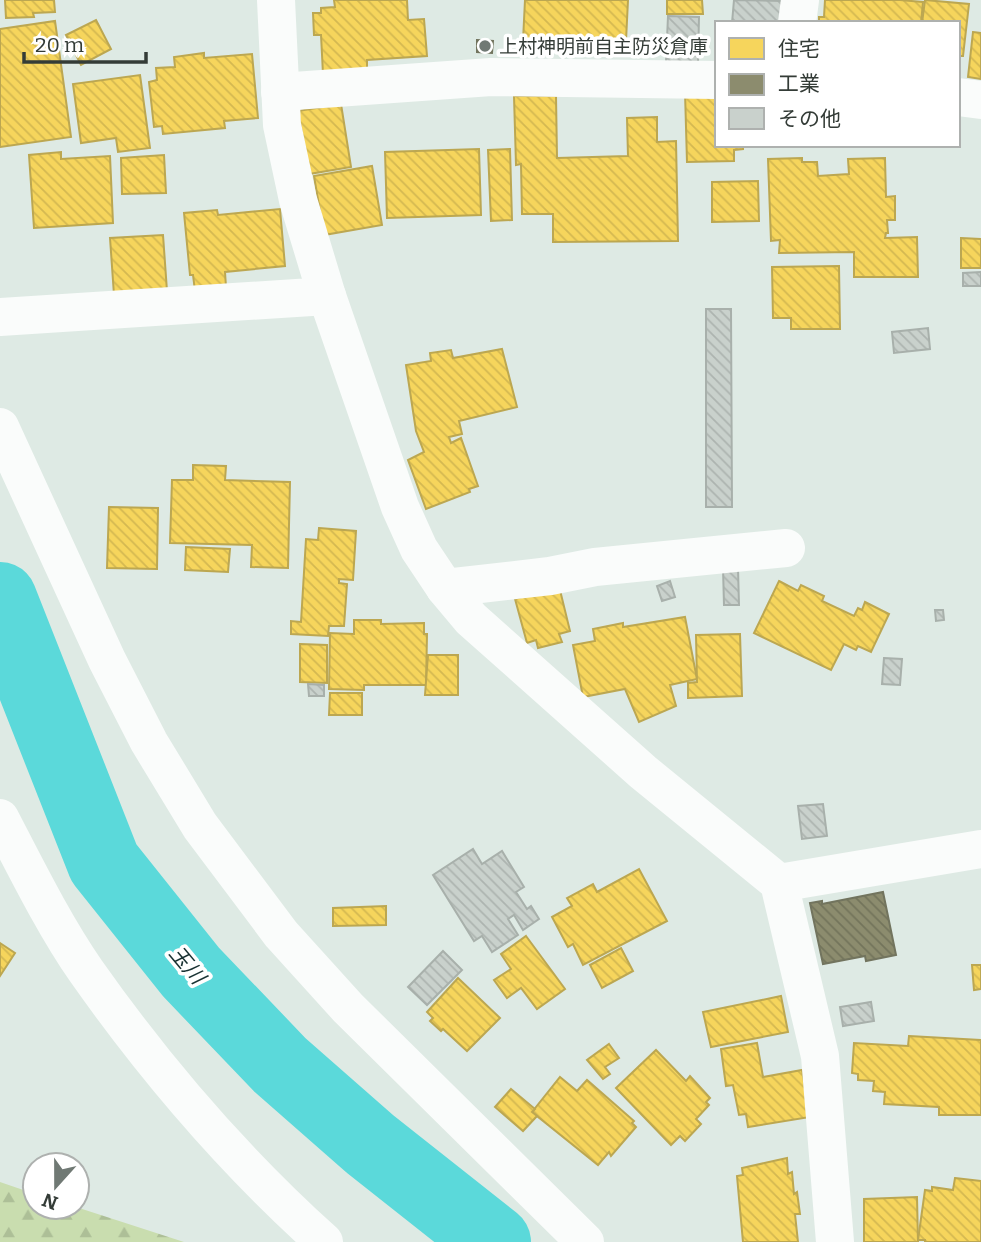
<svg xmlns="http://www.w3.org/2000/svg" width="981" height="1242" font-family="Bitter,'Noto Sans JP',serif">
<defs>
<pattern id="forest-firs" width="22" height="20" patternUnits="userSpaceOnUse" patternTransform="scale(1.75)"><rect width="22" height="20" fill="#c9ddaf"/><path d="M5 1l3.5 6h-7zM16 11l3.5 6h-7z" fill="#adbf97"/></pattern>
<pattern id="homes-back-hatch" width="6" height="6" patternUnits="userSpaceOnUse" patternTransform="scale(1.75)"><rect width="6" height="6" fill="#f6d55c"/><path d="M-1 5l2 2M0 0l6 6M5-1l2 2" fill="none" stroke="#d4b851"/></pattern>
<pattern id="industry-back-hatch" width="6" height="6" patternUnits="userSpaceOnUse" patternTransform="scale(1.75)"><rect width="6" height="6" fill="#8c8c6e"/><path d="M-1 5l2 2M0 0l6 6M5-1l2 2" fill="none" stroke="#73745b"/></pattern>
<pattern id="building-back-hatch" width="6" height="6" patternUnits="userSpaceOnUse" patternTransform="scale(1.75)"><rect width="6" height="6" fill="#c9d1cc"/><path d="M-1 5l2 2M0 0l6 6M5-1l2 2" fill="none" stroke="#adb4b0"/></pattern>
</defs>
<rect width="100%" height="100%" fill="#deeae4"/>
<path fill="url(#forest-firs)" d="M0,1182L35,1194V1207H76L184,1242H0Z"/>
<g fill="url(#homes-back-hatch)" stroke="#bca751" stroke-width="2">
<path d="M5,0H54L55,12L33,13L34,17L6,18Z"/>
<path d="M334,0H407L408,20L424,19L427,56L367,60V72L323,74L321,35H314L313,13H321V8L335,7Z"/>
<path d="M525,0H628L626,41H616V54L585,53L586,43L523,41Z"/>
<path d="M667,0H702L703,14H667Z"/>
<path d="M825,0H900L923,2L921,23H819V17H824Z"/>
<path d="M925,0L969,4L963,56H958V23H922Z"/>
<path d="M96,20L111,49L81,65L66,35Z"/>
<path d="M55,21L71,137L0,147V29Z"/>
<path d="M973,32L981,33V79L968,77Z"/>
<path d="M204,53V58L252,54L258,118L224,121L225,128L163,134L162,126L154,127L149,82L157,80L156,68L175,67L174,57Z"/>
<path d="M140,75L150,148L118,152L116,138L81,143L73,84Z"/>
<path d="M685,92H717V145H743V149L734,150V161L687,162Z"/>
<path d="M514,96H556L557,158L628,156L627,118L657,117V142L676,141L678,241L553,242V214H522L521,164L516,165Z"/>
<path d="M341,104L351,167L309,174L298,111Z"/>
<path d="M479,149L481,215L387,218L385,152Z"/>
<path d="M510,149L512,220L491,221L488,150Z"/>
<path d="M61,152V159L110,156L113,223L34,228L29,155Z"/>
<path d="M164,155L166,193L122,194L121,158Z"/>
<path d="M802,158V162H817L818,176L849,174L848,159L885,158L886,197L895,196V220H887L888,233H886L885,238L917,237L918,277H854V252L779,253L780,240L771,241L768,159Z"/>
<path d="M372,166L382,225L324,235L314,176Z"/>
<path d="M758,181L759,221L712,222V182Z"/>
<path d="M280,209L285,266L225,272L226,287L195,291L193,275H190L184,213L217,210L218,215Z"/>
<path d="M163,235L167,291L114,295L110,238Z"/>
<path d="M961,238L981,239V268H961Z"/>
<path d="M839,266L840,329H791V318H773L772,267Z"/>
<path d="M502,349L517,407L459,421L462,434L449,437L451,443L461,438L478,486L469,489L470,492L426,509L408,460L424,452L416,431L406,365L431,361L430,353L451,350L453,358Z"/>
<path d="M193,465L226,466L225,480L290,482L288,568L251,567L252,545L170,543L172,480H193Z"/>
<path d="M109,507L158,508L157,569L107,568Z"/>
<path d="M319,528L356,531L353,580L339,579V583L347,584L344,626H329L328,636L291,634V621L301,622L306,539L318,540Z"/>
<path d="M186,547L230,549L228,572L185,570Z"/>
<path d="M779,581L798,591L801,585L824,596L822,601L854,616L858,608L862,610L865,602L889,614L871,652L858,646L856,650L844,644L831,670L754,633Z"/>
<path d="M559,586L570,631L559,634L562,642L538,648L536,640L527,643L515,599Z"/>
<path d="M685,617L697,679L670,685L676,706L639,722L625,689L583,697L573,645L595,641L593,629L623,623V627Z"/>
<path d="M354,620H381V624L424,623V634H427L426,685H364V690L329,689L330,633L354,634Z"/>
<path d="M740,634L742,696L688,698V683L697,682L696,635Z"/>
<path d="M300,644L327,645V683L300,682Z"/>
<path d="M428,655H458V695H425Z"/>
<path d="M330,693H362V715H329Z"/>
<path d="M639,869L667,921L583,965L573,944L568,947L552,917L572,906L567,898L593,884L597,892Z"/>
<path d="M386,906V925L333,926V908Z"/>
<path d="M526,936L565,989L537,1009L521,988L507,998L494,980L511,969L501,954Z"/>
<path d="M0,943L15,953L0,976Z"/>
<path d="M621,948L633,971L602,988L590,965Z"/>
<path d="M972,965H981V989L974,990Z"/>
<path d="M458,978L500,1018L467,1051L443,1029L441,1031L430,1021L433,1018L427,1012Z"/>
<path d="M781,996L788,1032L711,1047L703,1012Z"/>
<path d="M909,1036L981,1040V1115H939V1107L884,1104L885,1092L873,1091L874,1081L858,1080V1074L852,1073L854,1043L908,1046Z"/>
<path d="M757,1043L763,1077L802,1070L810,1117L748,1127L746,1114L739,1115L733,1085L726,1086L721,1049Z"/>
<path d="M609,1044L619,1058L605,1067L610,1074L603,1079L587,1060Z"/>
<path d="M656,1050L686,1081L690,1076L710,1098L706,1102L709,1105L696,1119L701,1124L685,1141L680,1136L671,1145L616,1088Z"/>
<path d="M560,1077L577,1091L587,1080L634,1121L632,1123L636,1127L611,1156L609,1152L598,1165L532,1112Z"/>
<path d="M511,1089L535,1109L532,1112L537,1116L523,1131L495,1107Z"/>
<path d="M787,1158L788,1174L792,1172L794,1194L797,1192L800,1214H795L798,1242H743L737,1176L743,1175L742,1168Z"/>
<path d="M955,1178L981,1181V1242H925V1240H918L925,1190L932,1191V1187L953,1190Z"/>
<path d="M917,1197L918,1242H864V1199Z"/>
</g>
<g fill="url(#industry-back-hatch)" stroke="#72745e" stroke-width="2">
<path d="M477,40L493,41L492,53L477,52Z"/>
<path d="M883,892L896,955L866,961L865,956L823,964L810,903L822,901V904Z"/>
</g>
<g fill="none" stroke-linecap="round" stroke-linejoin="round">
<path stroke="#5bd9da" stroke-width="74" d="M0,599L104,863L191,972L280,1065L370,1144L494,1242"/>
</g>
<g fill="url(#building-back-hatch)" stroke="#a8b0ab" stroke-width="2">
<path d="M734,0L783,1L781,23H732Z"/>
<path d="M668,16L699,17L698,63L666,62Z"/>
<path d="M981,272V286H963V273Z"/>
<path d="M706,309H731L732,507H706Z"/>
<path d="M928,328L930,349L894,353L892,332Z"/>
<path d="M723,568H738L739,605H724Z"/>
<path d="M670,581L675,597L662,601L657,586Z"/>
<path d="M935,610H943L944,620L936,621Z"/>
<path d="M884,658L902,659L900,685L882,684Z"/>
<path d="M308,684L324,685V696H309Z"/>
<path d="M823,804L827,836L802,839L798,806Z"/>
<path d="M473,849L482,864L502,851L524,887L516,892L527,909L531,906L539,919L523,930L514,915L508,919L518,935L492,952L482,936L474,941L433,875Z"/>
<path d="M443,951L462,970L427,1005L408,987Z"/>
<path d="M871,1002L874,1021L843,1026L840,1007Z"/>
</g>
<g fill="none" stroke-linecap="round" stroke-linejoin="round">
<g stroke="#fafcfb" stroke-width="38">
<path d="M797,23L800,0"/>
<path d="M280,92L491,77L717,80"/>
<path d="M958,97L981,100"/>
<path d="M327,296L400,507L419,549L445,588L471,619L643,772L779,883L820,1056L835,1242"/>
<path d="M0,317L327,296L298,200L282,125L276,0"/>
<path d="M0,427L107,660L149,742L200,826L281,934L348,1008L585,1242"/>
<path d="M445,588L550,576L595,567L786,548"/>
<path d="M0,818C26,868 54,925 86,971C155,1069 235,1162 324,1242"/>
<path d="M779,883L981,849"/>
</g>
</g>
<circle fill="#707974" stroke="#fff" stroke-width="2.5" cx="485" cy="46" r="7"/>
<g text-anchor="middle" stroke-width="7" stroke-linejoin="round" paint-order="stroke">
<g font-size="19" fill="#343c37" stroke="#fff" text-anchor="start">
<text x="499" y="53">上村神明前自主防災倉庫</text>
</g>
<g font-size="21" font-style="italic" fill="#183132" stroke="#fff">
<text transform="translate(187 965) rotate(50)" y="7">玉川</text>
</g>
</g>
<rect x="715" y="21" width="245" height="126" fill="#ffffff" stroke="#aeb1af" stroke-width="2"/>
<rect x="729" y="38" width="35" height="21" fill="#f6d55c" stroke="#aeb1af" stroke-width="2"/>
<text x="778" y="56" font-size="21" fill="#343c37">住宅</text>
<rect x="729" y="74" width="35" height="21" fill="#8c8c6e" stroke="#aeb1af" stroke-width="2"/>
<text x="778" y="91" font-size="21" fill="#343c37">工業</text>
<rect x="729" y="108" width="35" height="21" fill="#c9d1cc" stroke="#aeb1af" stroke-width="2"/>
<text x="778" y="126" font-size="21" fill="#343c37">その他</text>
<g transform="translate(56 1186) rotate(201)"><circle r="33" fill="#ffffff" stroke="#aeb1af" stroke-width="2"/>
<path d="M0-5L12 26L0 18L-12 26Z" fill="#707974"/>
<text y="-10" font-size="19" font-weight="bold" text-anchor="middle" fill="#343c37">N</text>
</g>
<path d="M24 52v10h122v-10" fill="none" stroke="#343c37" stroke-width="3.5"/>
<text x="35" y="52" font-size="21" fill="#343c37" stroke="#ffffff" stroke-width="5" paint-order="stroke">20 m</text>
</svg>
